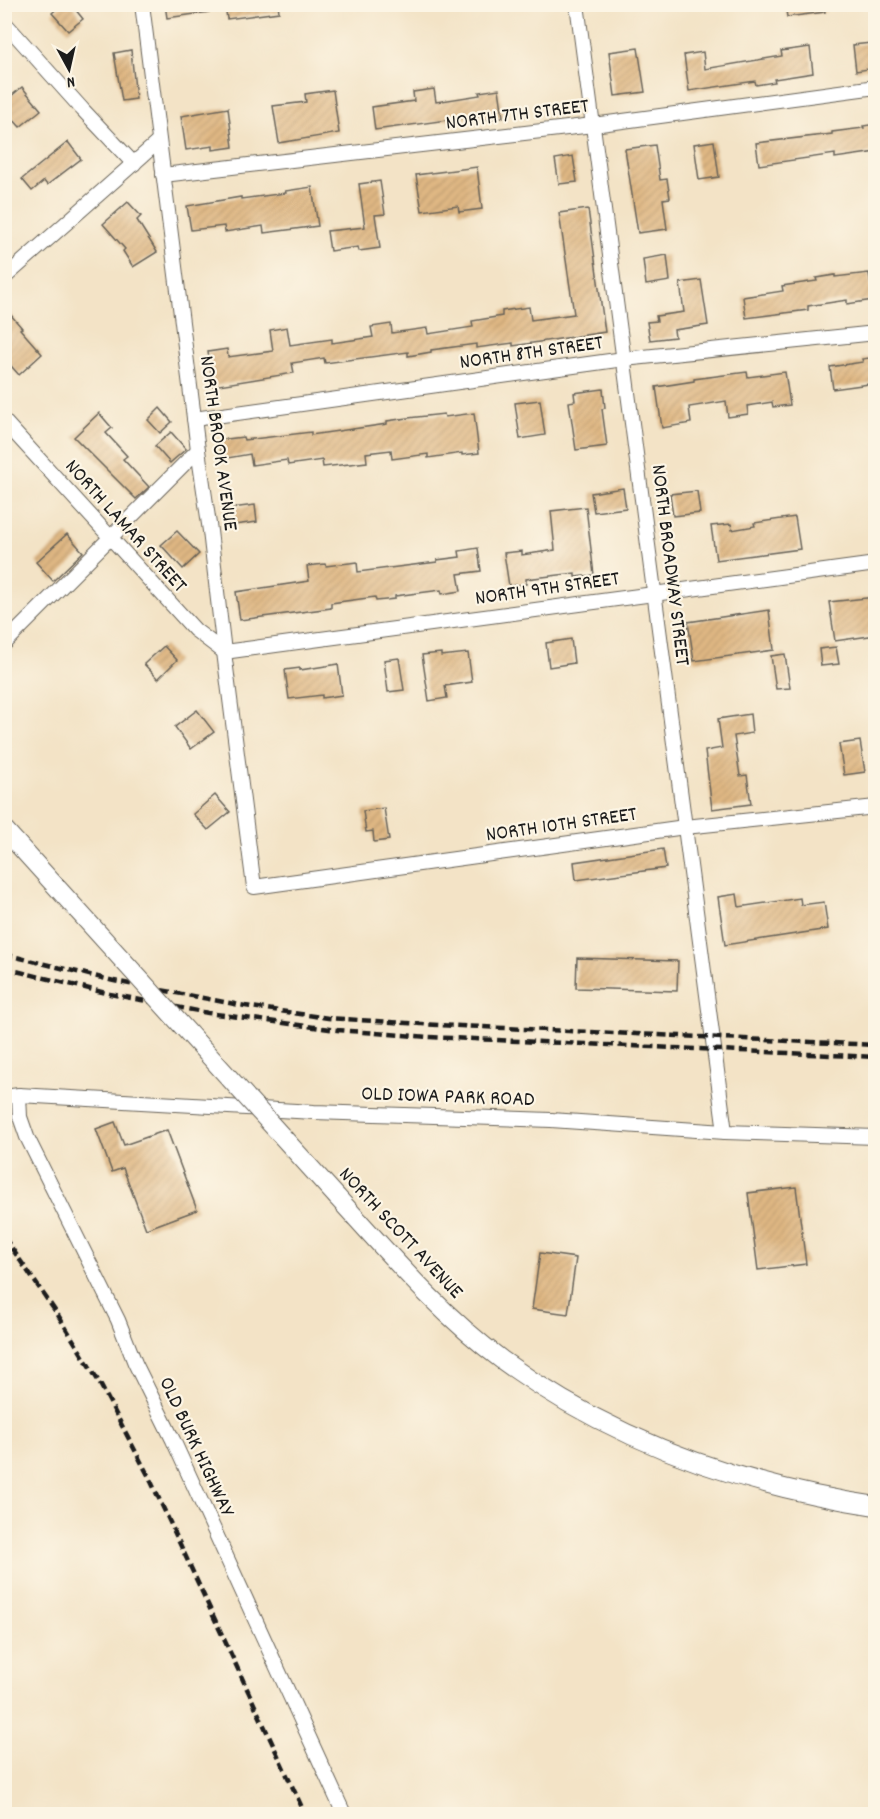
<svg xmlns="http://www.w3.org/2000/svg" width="880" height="1819" font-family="Dekko,sans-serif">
<defs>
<pattern id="building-hatch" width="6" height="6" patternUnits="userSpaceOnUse" patternTransform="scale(1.5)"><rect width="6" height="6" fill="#dfb783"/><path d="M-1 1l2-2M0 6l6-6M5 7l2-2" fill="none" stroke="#bf9d71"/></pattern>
</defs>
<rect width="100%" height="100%" fill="#fcf5e5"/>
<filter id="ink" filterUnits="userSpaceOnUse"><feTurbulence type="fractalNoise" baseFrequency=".0167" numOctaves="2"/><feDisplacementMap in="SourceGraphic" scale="12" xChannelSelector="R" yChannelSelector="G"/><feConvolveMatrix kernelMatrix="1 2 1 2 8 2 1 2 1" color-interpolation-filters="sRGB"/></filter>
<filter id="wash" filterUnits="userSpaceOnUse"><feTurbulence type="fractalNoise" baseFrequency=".008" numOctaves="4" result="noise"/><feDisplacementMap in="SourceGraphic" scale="24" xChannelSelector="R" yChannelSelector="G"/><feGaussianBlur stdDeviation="1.35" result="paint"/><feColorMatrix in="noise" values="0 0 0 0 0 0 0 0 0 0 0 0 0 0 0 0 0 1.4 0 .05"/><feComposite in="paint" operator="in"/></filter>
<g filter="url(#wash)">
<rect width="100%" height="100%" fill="#f3e3c6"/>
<g id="blocks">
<g fill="url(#building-hatch)">
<path d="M62,4H71L83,19L68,31L52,13Z"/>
<path d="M165,4H208L209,12L167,18Z"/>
<path d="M225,4H278L279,12L227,19Z"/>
<path d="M785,4H824L825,12L787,17Z"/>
<path d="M871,43L875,68L856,71L853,45Z"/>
<path d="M810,47L813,73L774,79L775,82L756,85L755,81L689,91L684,55L703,52L705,69L782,56L781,51Z"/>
<path d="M638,48L645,92L615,96L609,52Z"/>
<path d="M131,50L136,99L122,101L114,53Z"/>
<path d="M22,87L41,110L20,127L4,109V102Z"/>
<path d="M434,89L436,102L480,95L479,92L499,89L503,117L483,120V115L375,130L372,107L414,101L413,92Z"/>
<path d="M333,90L339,133L279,143L273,106L306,102L305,94Z"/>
<path d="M228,108L233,147L213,150V146L186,150L181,116Z"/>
<path d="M876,124V152L835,158V154L759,165L756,143L832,134V132L864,128L863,126Z"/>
<path d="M714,141L719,177L699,180L694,144Z"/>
<path d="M68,142L81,159L47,185L44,181L32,191L22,179Z"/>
<path d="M655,145L660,180L667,179L670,198L663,199L667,229L638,233L625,149Z"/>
<path d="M573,156L577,182L559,184L555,159Z"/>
<path d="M477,167L482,209L459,212L458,206L422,211L416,175Z"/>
<path d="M380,181L385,214L375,215L380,248L359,251L358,247L330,251L327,231L365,227L359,184Z"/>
<path d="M312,187L318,226L264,233L263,226L225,232L224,226L191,230L187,206L241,197V199L286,193L285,191Z"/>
<path d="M128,202L141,216L137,220L157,252L133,267L123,251L125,249L103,224Z"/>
<path d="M588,209L605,332L513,346V343L476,348V344L431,350V352L408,356V352L325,363L324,358L292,363L294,373L213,386L208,352L227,349L228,357L273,351L270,330L287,327L290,345L332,339V343L373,337L371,327L391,324L392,333L427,328L428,334L473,327L472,321L502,316V311L529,307L531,320L574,314L559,213Z"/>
<path d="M667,255L670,281L646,285L643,259Z"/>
<path d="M869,273L873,300L847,304V300L808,306V310L746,318L743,297L783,291L782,286L817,281L816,278L835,275V277Z"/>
<path d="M701,280L708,325L674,330L675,337L650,340L647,322L657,321L656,316L684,312L680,283Z"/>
<path d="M4,307L22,328L20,329L42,354L19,375L4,358Z"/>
<path d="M876,357V383L833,389L830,367L863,362L862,359Z"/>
<path d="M747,372L748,377L785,372L790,405L773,407L772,402L747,406L748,414L728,417L726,401L689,407L691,423L662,428L656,387L694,381V379Z"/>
<path d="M603,389L605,408L602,409L607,446L576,450L569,402L575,401L574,393Z"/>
<path d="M540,400L545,435L520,439L515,403Z"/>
<path d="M160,408L172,422L160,433L148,420Z"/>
<path d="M99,413L112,428L106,433L127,456L123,459L149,487L136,499L74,437Z"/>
<path d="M474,413L479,453L462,455V453L428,458V454L392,459L391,450L366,453L367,462L323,467L322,460L288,465L287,460L252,465L250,454L222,459L219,440L243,437L244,440L311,432V435L387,424V421L408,418L444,414L445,417Z"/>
<path d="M171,432L186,449L170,463L155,446Z"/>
<path d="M623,488L626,508L594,512L591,493Z"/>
<path d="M697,491L700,513L673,516L670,494Z"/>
<path d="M255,505L257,522L226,526L224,509Z"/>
<path d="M586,507L594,575L575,577V573L526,579V584L509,586L504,553L522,551V555L555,550L551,511Z"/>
<path d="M795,517L800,549L716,560L711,526L731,524L732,530L755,526L754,523Z"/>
<path d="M177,531L199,554L183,569L161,545Z"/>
<path d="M67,534L83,552L53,581L36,562Z"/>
<path d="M478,548L481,571L458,574L461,591L442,594L441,590L395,596V599L376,601L375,597L331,603V608L240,620L236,592L309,581L307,566L325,564L326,566L357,562L358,572L437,562V560L460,557L459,551Z"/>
<path d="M876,597V635L835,641L829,602Z"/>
<path d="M769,610L774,650L694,661L688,622Z"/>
<path d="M571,639L574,663L549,667L546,643Z"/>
<path d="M164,646L177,660L158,679L144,664Z"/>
<path d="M836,647L839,664L821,666L819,649Z"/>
<path d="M441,653V656L468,653L472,682L445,686L447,698L429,701L422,655Z"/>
<path d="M785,654L790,688L776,689L771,656Z"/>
<path d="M399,658L404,690L388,692L384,660Z"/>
<path d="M338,664L342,695L322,698V695L289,699L285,670L300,668V670Z"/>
<path d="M197,710L214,732L191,749L175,727Z"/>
<path d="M750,714L752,733L734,736L740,776L747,775L751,804L712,809L705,751L722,748L718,719Z"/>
<path d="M860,741L865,772L844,775L839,744Z"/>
<path d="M215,795L230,812L208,830L193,814Z"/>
<path d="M384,808L389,840L374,842L373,831L366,832L363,811Z"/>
<path d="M663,849L666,868L576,880L574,862Z"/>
<path d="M737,894L739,907L800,898L801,905L824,902L828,929L725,945L718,897Z"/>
<path d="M577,958L678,961L677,991L576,988Z"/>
<path d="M115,1122L124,1145L167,1130L197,1210L146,1229L123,1168L112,1172L96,1129Z"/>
<path d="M796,1187L806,1264L758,1270L748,1193Z"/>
<path d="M540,1253L576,1258L568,1314L532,1309Z"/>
</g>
</g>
</g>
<g filter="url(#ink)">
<use href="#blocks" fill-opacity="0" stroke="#676258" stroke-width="1.5"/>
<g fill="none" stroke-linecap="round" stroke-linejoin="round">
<g stroke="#676258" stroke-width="16">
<g id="minor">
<path d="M142,4L198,450L210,531L224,652L254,887L685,827L876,807"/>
<path d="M577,4L725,1132"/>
<path d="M4,22L83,110L134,164"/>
<path d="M163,175L593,125L876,87"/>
<path d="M4,278L159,141"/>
<path d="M194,419L624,359L876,333"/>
<path d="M4,421L195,630L224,652L876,564"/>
<path d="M4,644L198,450"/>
<path d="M19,1095L20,1117L27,1137L118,1320L135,1363L173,1440L344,1814"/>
<path d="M4,1097L19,1095L314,1112L551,1120L725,1132L876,1137"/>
</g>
</g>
<g stroke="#676258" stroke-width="20">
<path id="major" d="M337,1197C389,1254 440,1314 502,1360C612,1440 742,1486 876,1506"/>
</g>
<use href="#minor" stroke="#fff" stroke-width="14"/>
<use href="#major" stroke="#fff" stroke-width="18"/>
<g stroke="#1c1c1c" stroke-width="4.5" stroke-dasharray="9 4.5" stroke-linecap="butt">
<path d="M4,954L114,981L245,1006L328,1018L438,1025L876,1045"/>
<path d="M4,968L110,994L208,1013L337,1030L429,1037L876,1057"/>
<path d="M4,1237L58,1315L99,1382L148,1475L305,1814"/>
</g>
<g stroke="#676258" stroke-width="20" stroke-linecap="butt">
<path id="major-bridge" d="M4,829L337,1197"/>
</g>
<use href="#major-bridge" stroke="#fff" stroke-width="18"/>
</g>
</g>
<g text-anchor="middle" stroke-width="4.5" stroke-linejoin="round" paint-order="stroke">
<g font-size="21" fill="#1c1c1c" stroke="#fcf5e5">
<text transform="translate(517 113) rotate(-7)" y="7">NORTH 7TH STREET</text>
<text transform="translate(531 351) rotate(-8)" y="7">NORTH 8TH STREET</text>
<text transform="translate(220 443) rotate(82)" y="7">NORTH BROOK AVENUE</text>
<text transform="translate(127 525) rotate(48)" y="7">NORTH LAMAR STREET</text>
<text transform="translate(672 565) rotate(83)" y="7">NORTH BROADWAY STREET</text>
<text transform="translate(547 587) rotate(-8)" y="7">NORTH 9TH STREET</text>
<text transform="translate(561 823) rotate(-8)" y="7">NORTH 10TH STREET</text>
<text transform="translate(448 1095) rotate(2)" y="7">OLD IOWA PARK ROAD</text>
<text transform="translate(402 1232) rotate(47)" y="7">NORTH SCOTT AVENUE</text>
<text transform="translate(198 1446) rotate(65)" y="7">OLD BURK HIGHWAY</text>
</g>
</g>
<rect width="880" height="1819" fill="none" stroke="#fcf5e5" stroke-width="24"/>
<g transform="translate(69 69) rotate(172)" stroke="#fcf5e5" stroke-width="4.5" paint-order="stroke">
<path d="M0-4.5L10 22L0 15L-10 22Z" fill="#1c1c1c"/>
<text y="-9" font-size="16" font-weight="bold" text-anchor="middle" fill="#1c1c1c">N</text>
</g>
</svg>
